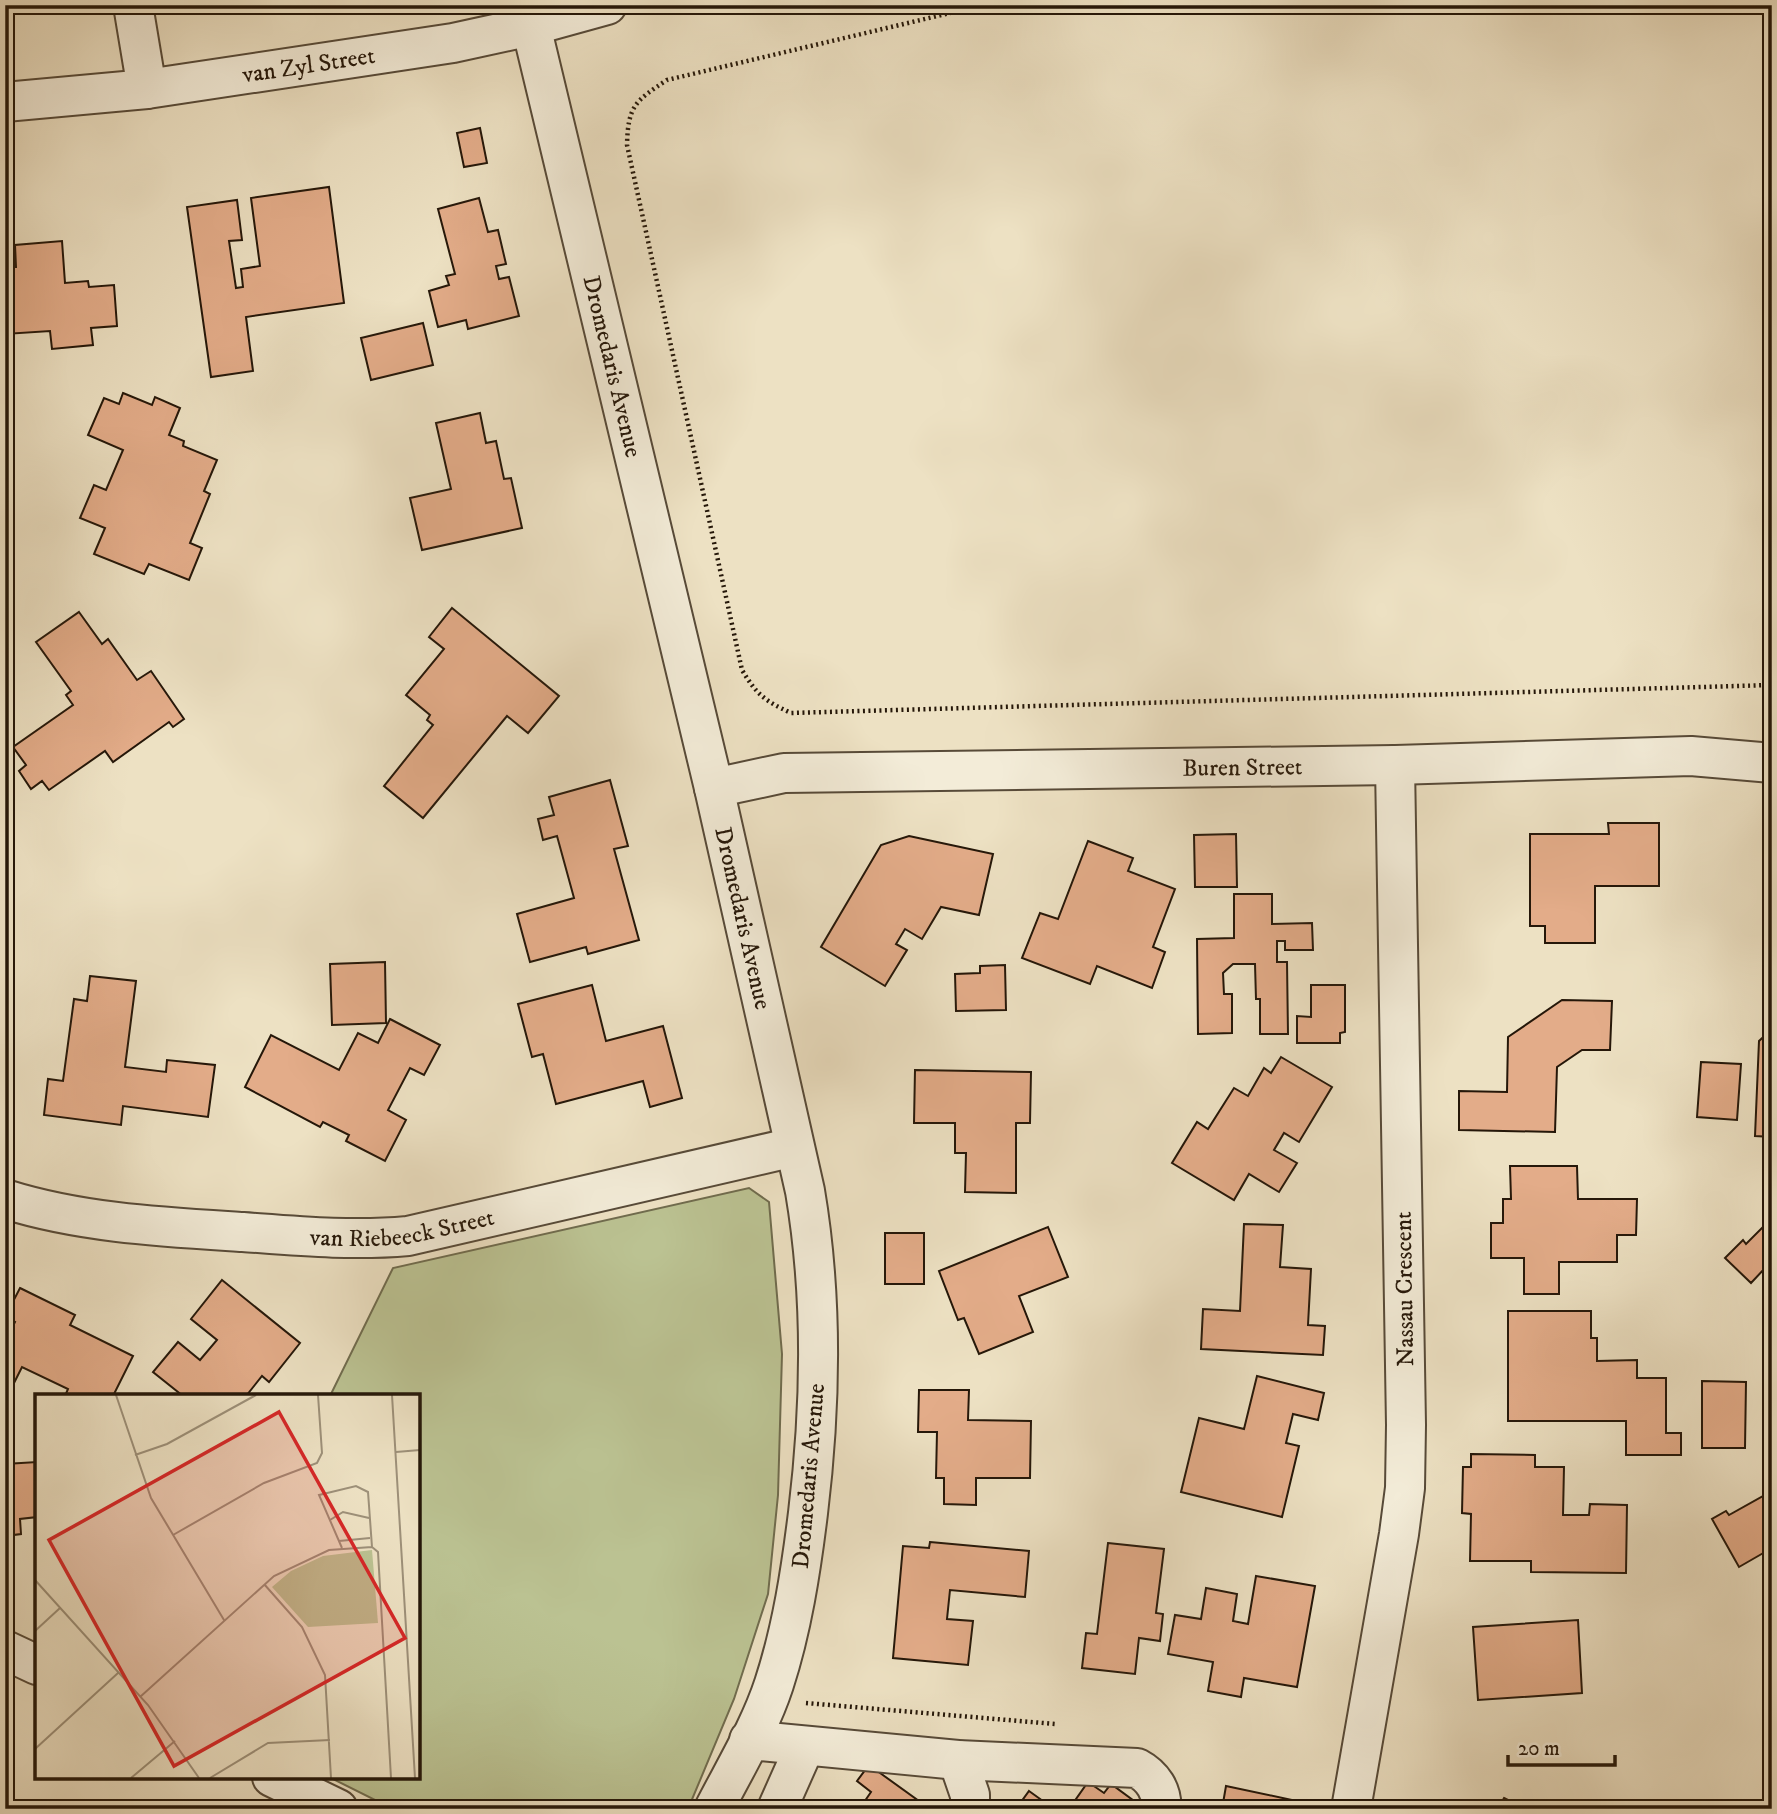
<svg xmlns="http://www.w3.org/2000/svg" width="1777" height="1814" font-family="'IM FELL DW Pica',serif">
<rect width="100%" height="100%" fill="#ede1c3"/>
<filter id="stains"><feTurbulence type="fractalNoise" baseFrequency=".00286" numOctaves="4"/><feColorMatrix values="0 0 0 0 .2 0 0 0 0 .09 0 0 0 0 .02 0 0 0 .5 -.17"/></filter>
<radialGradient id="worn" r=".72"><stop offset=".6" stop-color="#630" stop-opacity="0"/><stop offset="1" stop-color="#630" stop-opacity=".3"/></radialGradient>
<path fill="#bbc292" stroke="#706c4e" stroke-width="2" d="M749,1188L769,1202L782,1354L778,1495L768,1594L734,1699L688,1809H393L329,1777H418V1396H330L393,1268Z"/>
<g fill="#e3ac89" stroke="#251709" stroke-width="2">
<path d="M480,128L487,163L464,167L457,133Z"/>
<path d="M329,187L344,303L246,317L253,371L211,377L187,207L237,200L242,240L229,241L236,288L243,287L241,269L260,266L251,198Z"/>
<path d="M479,198L488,232L498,230L506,264L496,266L499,279L509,277L519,316L468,329L466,320L438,327L429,291L449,285L446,276L455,274L438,209Z"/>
<path d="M62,241L65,283L88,281L89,287L114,285L117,326L91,328L93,345L52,349L50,331L5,334V267H16L15,245Z"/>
<path d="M423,323L433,365L371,380L361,338Z"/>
<path d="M123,393L152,405L155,397L180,408L169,435L184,441L183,446L217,460L204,491L210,494L190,543L202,548L189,580L149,564L144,574L94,554L105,528L80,518L94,485L106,490L123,450L88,435L104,398L119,404Z"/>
<path d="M480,413L486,443L496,441L504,479L511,478L522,528L422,550L410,498L451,489L436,423Z"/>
<path d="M5,481L11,532H5Z"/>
<path d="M452,608L559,696L528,733L507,716L423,818L384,786L433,725L427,720L430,715L406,695L444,649L429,637Z"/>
<path d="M79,612L102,644L108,639L137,680L151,671L184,719L173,727L169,722L113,762L105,751L49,790L42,781L31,789L19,771L26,765L13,747L73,705L66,695L71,691L36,642Z"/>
<path d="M610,780L628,846L614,849L639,940L588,954L586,947L530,962L517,914L574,898L557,836L543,840L538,819L554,815L549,797Z"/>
<path d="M1608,823H1659V886H1595V943H1545V926H1530V834H1609Z"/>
<path d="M1236,834L1237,887H1195L1194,835Z"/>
<path d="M909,836L993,854L979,915L941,907L922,939L905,929L896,944L907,950L885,986L821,947L881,845Z"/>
<path d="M1088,841L1133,858L1128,871L1175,889L1153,947L1165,952L1152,988L1097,966L1090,984L1022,958L1040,913L1058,919Z"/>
<path d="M1234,894H1272V924L1312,923L1313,950H1285V941H1277V962H1287L1288,1034H1260V999H1256L1255,964H1233L1223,973L1224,994H1232V1033L1198,1034L1197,939L1234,938Z"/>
<path d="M385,962L386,1023L332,1025L330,964Z"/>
<path d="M1005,965L1006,1010L956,1011L955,974L980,973V966Z"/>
<path d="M90,976L136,981L125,1067L166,1072L167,1060L215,1065L208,1117L123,1106L121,1125L44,1115L48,1079L63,1081L74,999L87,1001Z"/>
<path d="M592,985L606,1041L663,1026L682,1098L650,1107L643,1081L556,1104L543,1054L532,1057L518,1004Z"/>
<path d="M1311,985H1345V1032L1340,1033V1043H1297V1016L1311,1017Z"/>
<path d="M1562,1000L1612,1001L1610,1050H1582L1557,1067L1555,1132L1459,1130V1091L1507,1092L1508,1037Z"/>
<path d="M390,1019L440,1045L424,1075L410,1068L388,1110L406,1120L385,1161L346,1141L349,1135L323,1122L320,1127L245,1087L271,1035L339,1070L358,1033L378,1043Z"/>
<path d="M1772,1029V1137L1755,1136L1759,1041Z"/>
<path d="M1281,1057L1332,1087L1299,1142L1284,1133L1274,1150L1297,1163L1279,1192L1249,1174L1234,1200L1172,1163L1197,1122L1208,1129L1234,1088L1248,1096L1264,1068L1271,1073Z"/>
<path d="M1701,1062L1741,1064L1737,1120L1697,1117Z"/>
<path d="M915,1070L1031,1072L1030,1123H1016V1193L965,1192L966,1153H955V1123H914Z"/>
<path d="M1510,1166H1577L1578,1199H1637L1636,1235H1617V1262H1559V1294H1524V1258H1491V1223H1503V1199H1511Z"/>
<path d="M1772,1209V1273L1766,1267L1751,1283L1725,1258L1743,1240L1746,1244L1768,1222L1764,1217Z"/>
<path d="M1244,1224L1283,1225L1280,1267L1311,1269L1308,1325L1325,1326L1323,1355L1201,1349L1203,1309L1240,1311Z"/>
<path d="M1048,1227L1068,1277L1019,1296L1033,1332L979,1354L964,1318L958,1320L939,1271Z"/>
<rect x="885" y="1233" width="39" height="51"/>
<path d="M222,1280L300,1343L269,1382L262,1376L246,1396H183L153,1372L178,1342L200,1360L217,1340L191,1319Z"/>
<path d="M20,1288L75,1315L70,1325L133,1356L113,1396H65L68,1389L22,1367L10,1391L5,1388V1342L15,1322L5,1317Z"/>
<path d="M1508,1311H1591V1338H1597V1361L1637,1360V1378H1666V1433H1681V1455H1626V1421H1508Z"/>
<path d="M1257,1376L1324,1393L1318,1420L1293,1414L1286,1443L1299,1446L1282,1517L1181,1492L1199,1418L1244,1429Z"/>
<path d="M1702,1381L1746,1382L1745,1448H1702Z"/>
<path d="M919,1390H969L968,1420L1031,1421L1030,1478H976V1505L944,1504V1478H936L937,1432H918Z"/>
<path d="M1471,1454L1535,1455V1467H1564L1563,1515H1589L1590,1504L1627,1505L1626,1573L1531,1572V1561H1470L1471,1514L1462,1513L1463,1467H1471Z"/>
<path d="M37,1462V1517L20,1519L21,1534L5,1536V1464Z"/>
<path d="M1772,1483V1548L1739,1567L1712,1519L1726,1511L1729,1515L1770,1492L1767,1486Z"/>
<path d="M930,1542L1029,1551L1025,1597L950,1590L947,1619L973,1621L968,1665L893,1658L903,1546L929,1548Z"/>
<path d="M1108,1543L1164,1549L1156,1613L1163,1614L1160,1641L1139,1638L1135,1674L1082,1668L1086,1633L1097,1634Z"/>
<path d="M1256,1576L1315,1586L1297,1687L1244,1678L1241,1697L1208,1691L1213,1662L1168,1654L1175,1615L1201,1619L1206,1588L1237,1594L1233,1621L1248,1624Z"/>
<path d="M1578,1620L1582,1693L1478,1700L1473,1627Z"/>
<rect x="1769" y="1681" width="3" height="35"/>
<path d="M869,1765L930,1809L860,1808L871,1792L857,1781Z"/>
<path d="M1088,1782L1104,1793L1111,1784L1145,1809H1069Z"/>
<path d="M1226,1786L1292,1800L1290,1809H1222Z"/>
<path d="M1029,1791L1054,1809H1016Z"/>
<path d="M1504,1798L1526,1809H1498Z"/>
</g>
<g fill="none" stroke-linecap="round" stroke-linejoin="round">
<g stroke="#574a38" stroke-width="42">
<g id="minor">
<path d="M133,5L147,89"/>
<path id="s1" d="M531,26L714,788L805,1191C823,1297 821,1406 808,1513C801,1570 792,1629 774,1684C760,1727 735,1768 714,1809"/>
<path id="s2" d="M5,102L147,89L453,43L531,26L607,5"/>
<path id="s3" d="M714,788L784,773L1395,765L1691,756L1772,763"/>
<path id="s4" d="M5,1199C81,1223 163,1227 243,1232C298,1236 352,1241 408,1236L794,1147"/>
<path d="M5,1650L37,1665"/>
<path d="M749,1740L958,1760L1137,1768C1152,1776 1163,1791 1161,1809"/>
<path d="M958,1760L970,1795V1809"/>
<path d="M272,1777L338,1809"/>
<path d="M777,1809L805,1746"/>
<path d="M1351,1809L1399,1534L1405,1488L1406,1425L1395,765"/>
</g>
</g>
<g stroke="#251709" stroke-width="4.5" stroke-dasharray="2 3.5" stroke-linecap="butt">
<path d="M984,5L667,80C635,101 628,106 627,145L742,670C757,695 765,701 791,713L1772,685"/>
<path d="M806,1703L1055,1724"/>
</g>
<use href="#minor" stroke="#f3ecd8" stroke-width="38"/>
</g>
<g text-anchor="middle" stroke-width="7" stroke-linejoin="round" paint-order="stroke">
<g font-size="24" fill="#251709" stroke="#f3ecd8">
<text dy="8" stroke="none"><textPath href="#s2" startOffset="306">van Zyl Street</textPath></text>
<text dy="8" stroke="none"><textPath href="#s1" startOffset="350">Dromedaris Avenue</textPath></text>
<text dy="8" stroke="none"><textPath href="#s3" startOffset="530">Buren Street</textPath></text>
<text dy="8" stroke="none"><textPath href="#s1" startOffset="917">Dromedaris Avenue</textPath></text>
<text dy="8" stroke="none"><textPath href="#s4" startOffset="401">van Riebeeck Street</textPath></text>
<text transform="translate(1404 1289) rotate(-91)" y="8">Nassau Crescent</text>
<text transform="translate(808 1476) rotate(-85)" y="8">Dromedaris Avenue</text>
</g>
</g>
<g transform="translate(35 1394)">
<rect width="385" height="385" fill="#ede1c3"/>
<path d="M337,156L343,229L273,233L237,193L256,177L288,162Z" fill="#bbc292"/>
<path fill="none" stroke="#9d9079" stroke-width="2" d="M81,1L116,104L189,226M357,1L380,384M361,58L385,56M100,61L132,50L221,1M295,126L308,118L334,124M138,141L229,89L282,69L287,59L283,1M304,147L335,144M337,153L343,158L356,384M307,154L284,101L321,92L333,98L337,153M0,186L113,311L164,384M229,190L267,233L290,281L296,384M0,237L25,214M105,303L239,182L294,156L337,153M0,355L83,279M96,384L140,347M175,384L233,349L295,346"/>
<path fill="#d62828" fill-opacity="0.15" stroke="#d62828" stroke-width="3.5" d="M244,18L370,244L139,372L14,146Z"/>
<rect width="385" height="385" fill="none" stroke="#251709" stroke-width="3.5"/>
</g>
<rect width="1777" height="1814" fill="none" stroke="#ede1c3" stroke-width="28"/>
<rect x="7" y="7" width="1763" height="1800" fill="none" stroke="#251709" stroke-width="3.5"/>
<rect x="14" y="14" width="1749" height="1786" fill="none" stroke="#251709" stroke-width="2"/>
<path d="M1508 1755v10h107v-10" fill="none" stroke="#251709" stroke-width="3.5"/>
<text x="1518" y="1755" font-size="21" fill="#251709" stroke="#f3ecd8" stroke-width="5" paint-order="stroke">20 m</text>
<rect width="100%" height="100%" filter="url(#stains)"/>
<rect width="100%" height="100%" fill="url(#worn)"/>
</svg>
